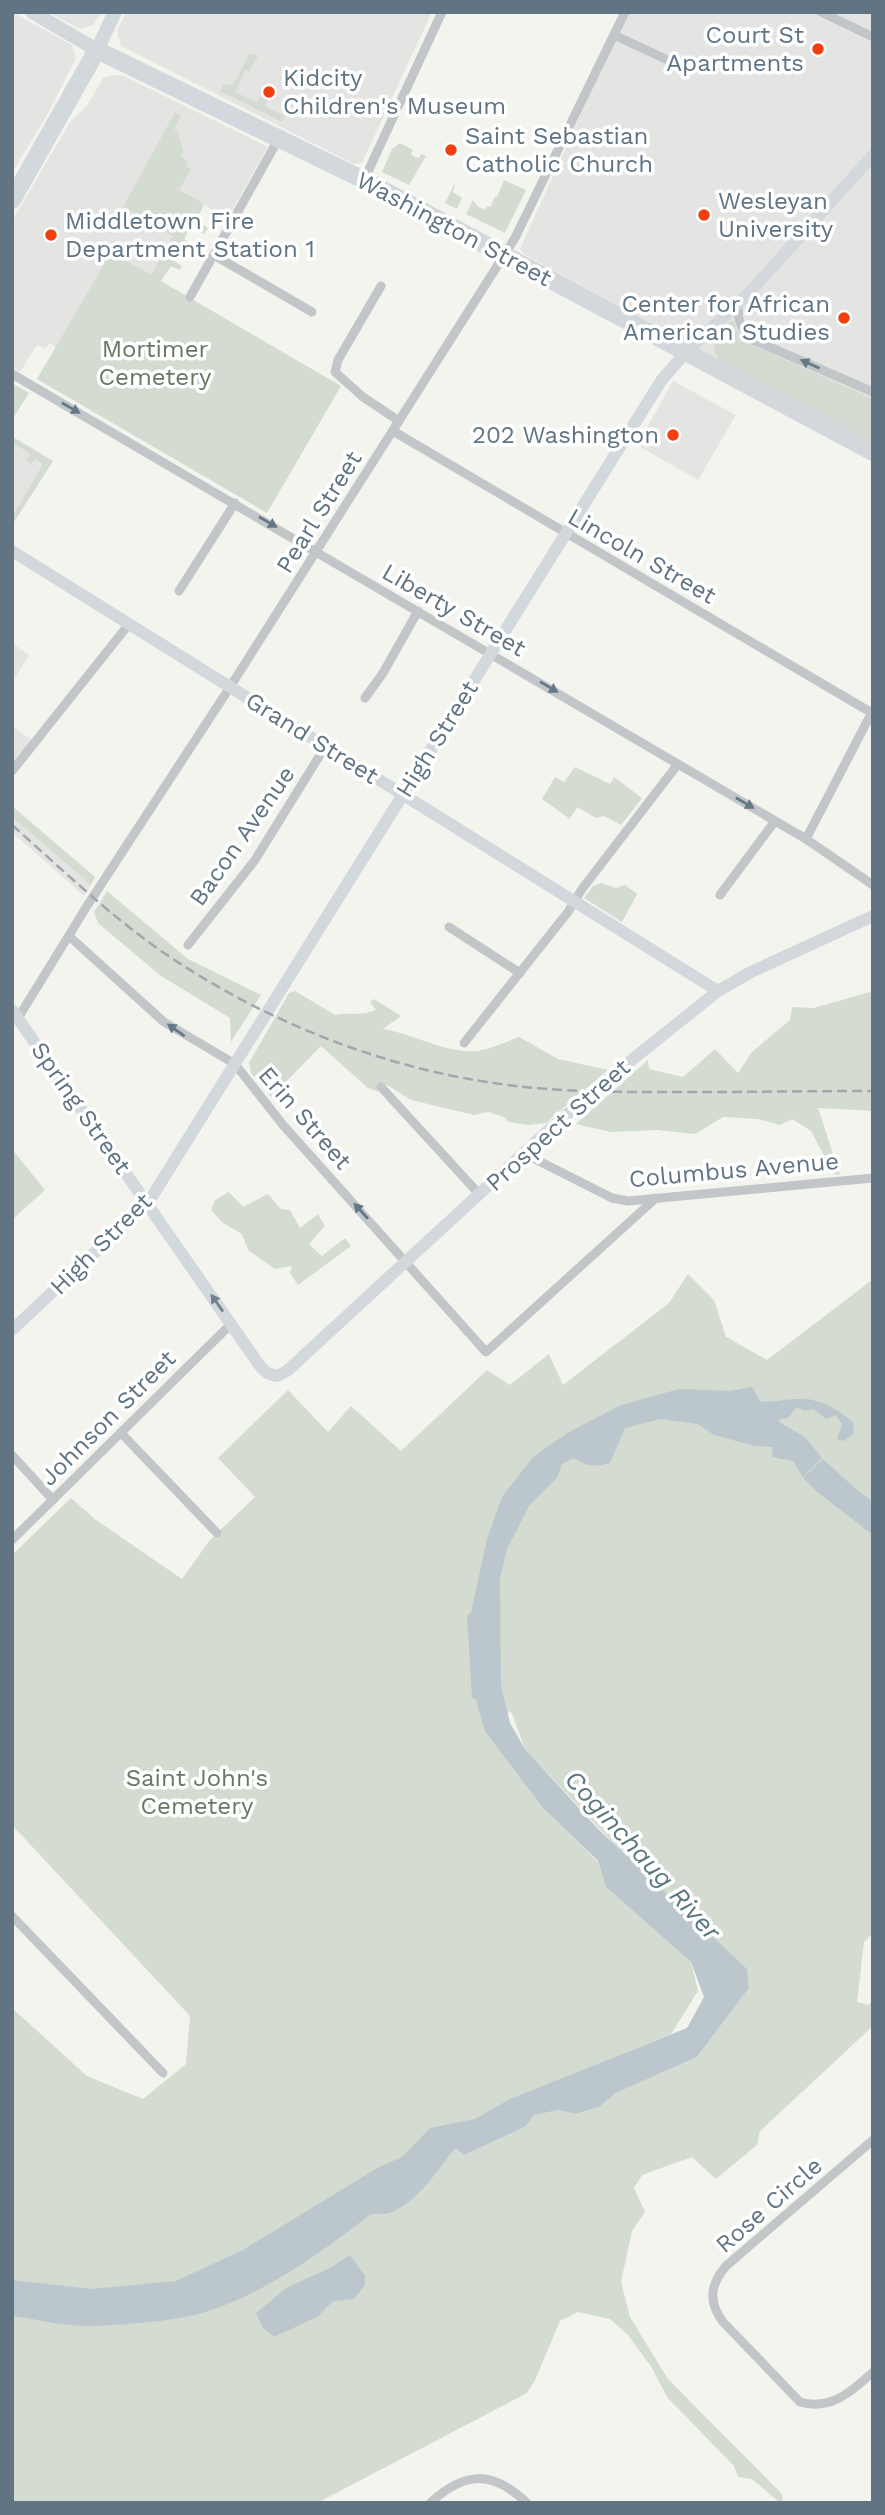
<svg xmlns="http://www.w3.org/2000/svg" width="885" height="2515" font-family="'Work Sans',sans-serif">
<rect width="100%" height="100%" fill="#f4f4ef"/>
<g fill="#e4e5e3">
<path d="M12,12L72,45L76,58L47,115L12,173Z"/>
<path d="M48,12H102L93,25L80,29Z"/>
<path d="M126,12H432L362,163L354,164L121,46L117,30Z"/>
<path d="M627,12H873V442L525,255L520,249Z"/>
<path d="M113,75L124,76L268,147L227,219L179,190L124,207L173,236L151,276L111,253L56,347L49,343L45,349L37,345L20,372L12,368V221L70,122L86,107L103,78Z"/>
<path d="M673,381L736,415L698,480L637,445Z"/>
<path d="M12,436L53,461L12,525Z"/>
<path d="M12,643L29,655L12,683Z"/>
<path d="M12,726L39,745L12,777Z"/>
<path d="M12,817L91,885L84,896L12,832Z"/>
</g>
<g fill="#d4dbd0" fill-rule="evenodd">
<path d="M249,54L258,56L249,72L245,70L235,92L257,102L260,96L268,100L265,106L285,116L282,122L220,91L223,85L234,84Z"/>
<path d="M175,112L181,116L174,129L178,132L183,151L181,156L188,161L186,166L191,169L179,190L203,203V207L196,220L208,228L204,234L190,227L184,239L195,246L189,249L179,244L171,259L182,266L180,270L171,266L161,281L341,386L267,513L37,379L111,252L151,275L173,236L123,207Z"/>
<path d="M400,143L413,150L411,154L415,157L419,158L421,154L426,156L409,185L382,172L392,149Z"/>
<path d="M504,180L526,190L505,233L466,214L473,200L477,206L485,210L487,206L490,207L495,197H497Z"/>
<path d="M453,183L455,185L453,192L462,198L457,209L445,203L454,185Z"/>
<path d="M733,320L739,334L748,343L873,399V442L719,360C707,344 719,329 733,320Z"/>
<path d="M12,383L29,393L12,420Z"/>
<path d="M12,437L53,461L12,525V517L43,464L35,459L32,464L26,460L30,454L12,442Z"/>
<path d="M575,767L610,784L614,777L642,798L621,825L604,816L596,818L577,807L570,819L542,799L555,777L564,782Z"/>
<path d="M12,806L95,877L91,885L12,817Z"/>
<path d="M601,883L616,888L625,885L637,894L622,922L584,898L593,886Z"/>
<path d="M107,891L188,959L261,995L231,1042L230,1018L161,976L98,923L94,912Z"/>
<path d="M295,991L335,1015C349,1012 363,1016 376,1010L370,1002L374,999L401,1016L383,1029C414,1034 444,1053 476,1051C489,1050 506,1042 519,1037L558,1059L608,1070L546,1123L529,1125L509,1122L504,1117L488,1112L474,1115L411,1100L387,1085L377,1091L368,1088L321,1046L271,1097L251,1073L249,1063L289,993Z"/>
<path d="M873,991V1111L818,1108L840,1175L834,1174L811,1131L792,1119L780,1125L758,1119L723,1117L695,1134L657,1130L611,1132L576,1124L648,1060L649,1069L683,1077L715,1049L738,1073L752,1052L790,1020L792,1007L814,1008Z"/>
<path d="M12,1149L45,1190L12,1220Z"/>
<path d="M229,1192L243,1207L268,1194L281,1209L290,1210L300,1228L318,1214L325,1226L309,1244L322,1256L345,1238L351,1246L298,1285L290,1273L292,1266L275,1269L248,1250L242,1234L223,1223L211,1210L215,1200Z"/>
<path d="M688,1274L714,1300L726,1337L767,1360L872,1280L873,1282V1501L857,1490L852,1517L873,1535V1933L864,1942L857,2002L868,2005L873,2001V2026L760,2131L757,2145L716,2179L692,2157L642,2175L634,2188L645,2212L632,2231L621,2282L630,2317L668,2379L782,2494L783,2503H780L752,2479L738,2477L734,2466L667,2397L652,2368L628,2335L610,2319L578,2312L560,2321L535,2380L527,2393L317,2503H12V2008L87,2076L143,2099L186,2064L190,2016L12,1825V1555L71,1498L96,1520L182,1579L210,1540L255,1497L218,1458L288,1390L328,1432L351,1406L401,1451L487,1370L510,1385L549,1354L563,1385L669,1303ZM511,1711L525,1749L749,1988L697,2057L616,2093L599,2107L575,2114L559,2110L533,2115L526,2126L510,2100L671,2034L698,1991L691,1962L606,1887L598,1862L543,1808L486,1731Z"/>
</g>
<g fill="#bbc7cc">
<path d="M752,1387L760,1401C776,1403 790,1398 805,1399C822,1400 844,1412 854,1424L853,1434L844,1441L837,1439L842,1424L836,1415L826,1419L814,1409L805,1411L797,1407L788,1418L780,1419L779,1422L805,1437L822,1458L803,1477L793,1461L772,1457L773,1447L755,1446L714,1435L698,1424L660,1419L625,1428L610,1463C595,1467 587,1467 574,1458L562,1464L557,1478L529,1506L507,1549L500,1578L501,1686L510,1723L525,1749L599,1830L747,1969L749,1988L697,2057L616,2093L599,2107L575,2114L559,2110L534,2115L526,2126L464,2155L455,2148C437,2171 419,2200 392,2212C384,2216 374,2211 367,2217C318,2255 262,2295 202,2313C174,2321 117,2326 86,2326C62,2326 36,2319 12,2316V2280L91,2289L176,2281L243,2250L379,2167L402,2157L430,2128L475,2119L510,2099L687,2028L704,1997L691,1962L606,1887L598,1861L543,1808L485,1731L476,1700L472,1697L467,1616L471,1613L487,1539L502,1497L534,1456L569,1432L621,1405L679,1389L729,1391Z"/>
<path d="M823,1459L857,1490L873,1501V1535L816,1491L803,1478Z"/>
<path d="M350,2255L365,2276V2285L354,2299L333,2301L317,2317L274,2337L263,2328L256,2313L286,2288L330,2268Z"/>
</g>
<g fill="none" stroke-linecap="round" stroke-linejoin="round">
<g stroke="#c2c6c9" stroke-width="9">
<path d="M821,12L873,37"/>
<path d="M614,35L672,62"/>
<path d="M364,180L442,12"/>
<path d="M214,255L312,312"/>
<path d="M381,286L338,360L335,372L363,397L399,421"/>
<path d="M190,297L279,138"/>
<path d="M739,303C736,316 741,330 751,339L873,392"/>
<path d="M12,374L806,839L873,885"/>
<path d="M393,431L872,713"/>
<path d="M179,591L235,503"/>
<path d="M365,698L383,673L418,611"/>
<path d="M12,771L129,624"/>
<path d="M806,839L873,710"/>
<path d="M720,895L775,821"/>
<path d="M449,927L520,973"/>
<path d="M70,937L164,1022L235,1064L283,1125L486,1352L656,1198"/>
<path d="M188,945L255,860L325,747"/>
<path d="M18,1018L87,906L230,687L515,238L625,12"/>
<path d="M464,1043L568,912L582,889L678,764"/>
<path d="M381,1087L480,1195"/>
<path d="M525,1154L612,1198L628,1201L873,1178"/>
<path d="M121,1433L217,1533"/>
<path d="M12,1455L53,1500"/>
<path d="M12,1540L231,1324"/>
<path d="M12,1916L163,2073"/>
<path d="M873,2140L726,2266C710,2285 708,2302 723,2322L800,2402C831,2411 852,2391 873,2372"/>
<path d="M430,2503C465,2471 492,2470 527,2503"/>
</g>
<g stroke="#d2d8dc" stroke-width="12">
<path d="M12,551L718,991"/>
<path d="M12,1010L260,1366L267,1373L277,1376L287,1371L552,1127L633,1059L718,991L751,972L873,916"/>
<path d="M12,1330L144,1206L153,1195L661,381L685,353L750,292L873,155"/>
</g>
<path stroke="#d2d8dc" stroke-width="14" d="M32,12L97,50L115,12"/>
<path stroke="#d2d8dc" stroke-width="18" d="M12,200L97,50L364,180L873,452"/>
<path stroke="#a0a7ad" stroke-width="2.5" stroke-dasharray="10 5" stroke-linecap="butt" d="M12,825C63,870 113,919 170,957C264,1020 376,1065 487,1082C555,1093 624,1092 693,1092C753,1092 813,1091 873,1091"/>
</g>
<defs><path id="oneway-solid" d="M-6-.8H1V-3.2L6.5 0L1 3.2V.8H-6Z" transform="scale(1.75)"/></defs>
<g fill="#657886">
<use href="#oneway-solid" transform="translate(810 364) rotate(-156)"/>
<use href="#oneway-solid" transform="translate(71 408) rotate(30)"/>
<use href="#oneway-solid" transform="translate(268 522) rotate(30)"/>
<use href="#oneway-solid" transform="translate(549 687) rotate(31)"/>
<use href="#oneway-solid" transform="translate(745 803) rotate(30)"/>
<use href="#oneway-solid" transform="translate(176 1030) rotate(-145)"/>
<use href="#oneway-solid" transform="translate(361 1211) rotate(-132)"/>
</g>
<use fill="#718390" href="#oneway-solid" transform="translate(217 1303) rotate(-125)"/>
<g fill="#f13f12" stroke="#fff" stroke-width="2.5">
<circle cx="818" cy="49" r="7"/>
<circle cx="269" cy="92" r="7"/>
<circle cx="451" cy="150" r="7"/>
<circle cx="704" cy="215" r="7"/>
<circle cx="51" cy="235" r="7"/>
<circle cx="844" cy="318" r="7"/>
<circle cx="673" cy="435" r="7"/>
</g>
<g text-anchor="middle" stroke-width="7" stroke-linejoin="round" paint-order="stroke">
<g font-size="24" fill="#607483" stroke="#fff" text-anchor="start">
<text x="804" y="43" text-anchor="end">Court St<tspan x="804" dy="28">Apartments</tspan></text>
<text x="283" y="86">Kidcity<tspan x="283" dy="28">Children's Museum</tspan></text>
<text x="465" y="144">Saint Sebastian<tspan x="465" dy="28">Catholic Church</tspan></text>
<text x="718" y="209">Wesleyan<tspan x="718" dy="28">University</tspan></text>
<text x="65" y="229">Middletown Fire<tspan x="65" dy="28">Department Station 1</tspan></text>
<text x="830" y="312" text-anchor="end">Center for African<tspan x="830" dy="28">American Studies</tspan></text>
<text x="659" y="443" text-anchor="end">202 Washington</text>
</g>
<g font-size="24" fill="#607483" stroke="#fff">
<text transform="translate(454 229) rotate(28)" y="8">Washington Street</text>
<text transform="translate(319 512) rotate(-58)" y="8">Pearl Street</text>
<text transform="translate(642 556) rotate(30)" y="8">Lincoln Street</text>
<text transform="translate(454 610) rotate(30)" y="8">Liberty Street</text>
<text transform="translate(312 738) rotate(32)" y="8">Grand Street</text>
<text transform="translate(437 739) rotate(-58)" y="8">High Street</text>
<text transform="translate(242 836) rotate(-55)" y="8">Bacon Avenue</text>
<text transform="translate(81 1108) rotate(55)" y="8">Spring Street</text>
<text transform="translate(305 1118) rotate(49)" y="8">Erin Street</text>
<text transform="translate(558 1125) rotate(-42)" y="8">Prospect Street</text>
<text transform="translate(734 1170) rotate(-5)" y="8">Columbus Avenue</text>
<text transform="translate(101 1244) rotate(-45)" y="8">High Street</text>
<text transform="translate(108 1418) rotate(-45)" y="8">Johnson Street</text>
<text transform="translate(769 2205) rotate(-41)" y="8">Rose Circle</text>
</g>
<g font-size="24" fill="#667960" stroke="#fff">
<text x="155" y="357">Mortimer<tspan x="155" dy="28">Cemetery</tspan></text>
<text x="197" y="1786">Saint John's<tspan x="197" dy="28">Cemetery</tspan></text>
</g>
<g font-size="26" font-style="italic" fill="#5b7881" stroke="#fff">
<text transform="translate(643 1855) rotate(48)" y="9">Coginchaug River</text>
</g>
</g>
<rect width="885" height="2515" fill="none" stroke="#607483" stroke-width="28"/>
</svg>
